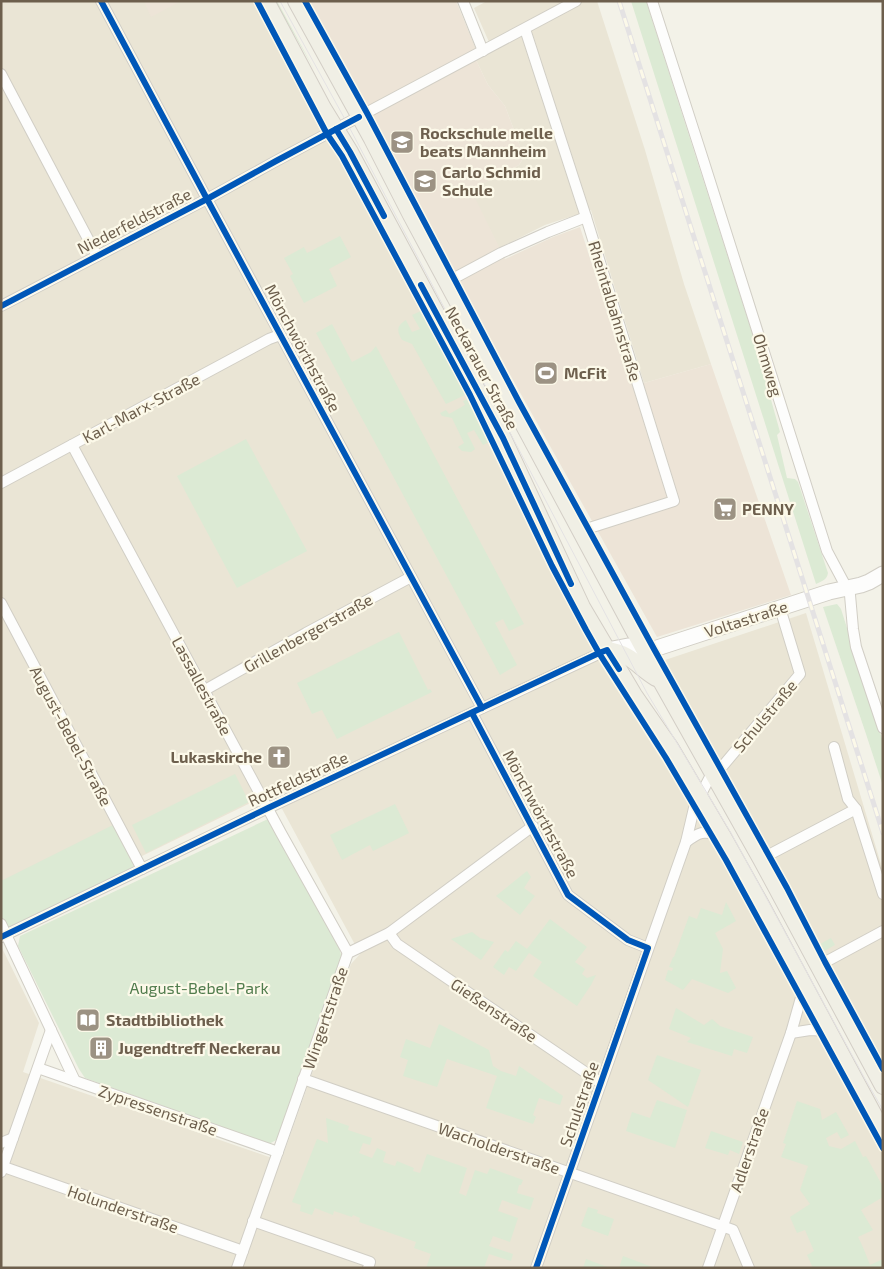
<svg xmlns="http://www.w3.org/2000/svg" width="884" height="1269" font-family="'Exo 2',sans-serif">
<rect width="100%" height="100%" fill="#f3f2e8"/>
<g fill="#eae5d5">
<path d="M1,1H262L670,760L789,968L883,1144V1268H1V946L39,1023L23,1072L281,1161L351,964L360,954L273,792L1,925Z"/>
<path d="M487,1H597L645,150L684,284L711,364L644,383L591,210L545,225L499,248L470,190L519,165L524,157L505,106L488,85L476,60L493,51L474,8Z"/>
<path d="M806,613L883,871V1075L659,662Z"/>
</g>
<g fill="#ede4d7">
<path d="M145,1H181L151,17L146,6Z"/>
<path d="M309,1H456L475,47L476,60L488,85L505,106L524,157L519,165L471,190L505,259L553,237L580,227L630,384L644,383L711,364L791,595L657,637L508,371Z"/>
</g>
<g fill="#dcead4">
<path d="M275,1H277L315,71Z"/>
<path d="M631,1H646L755,342L780,432L777,435L787,478L795,479L798,482L828,573C827,580 822,581 816,584Z"/>
<path d="M340,236L351,257L329,269L337,286L304,303L290,276L293,274L284,258L304,247L307,253Z"/>
<path d="M421,311L465,395L446,404L412,344L402,340C397,331 396,326 406,320L412,332L420,329L412,315Z"/>
<path d="M332,324L352,362L371,352L376,346L524,624L509,631L503,619L495,623L517,665L500,675L316,333Z"/>
<path d="M468,399L489,442L483,445L474,430L467,433L475,449L471,452L462,451L458,447L464,443L452,418L442,416L440,413L446,410L449,414L465,405L463,401Z"/>
<path d="M246,439L307,551L237,588L177,476Z"/>
<path d="M837,604L841,609L883,742V786L866,734L823,607Z"/>
<path d="M399,632L428,690L430,689L432,692L337,739L322,710L312,714L297,683Z"/>
<path d="M235,774L249,802L146,853L132,825Z"/>
<path d="M395,804L409,833L373,851L370,845L342,860L330,835Z"/>
<path d="M268,819L339,948L342,958L278,1139L269,1144L85,1078L79,1069L18,946L20,936Z"/>
<path d="M117,823L142,869L7,935L1,924V881Z"/>
<path d="M527,871L531,877L524,888L535,896L520,915L496,896Z"/>
<path d="M726,902L736,921L715,933L723,949L720,973L727,971L736,988L728,993L692,979L683,990L665,980L668,970L672,971L673,968L669,967L673,957H674L689,916L697,919L701,908L722,915Z"/>
<path d="M550,919L587,947L575,962L585,969L582,974L587,978L596,975L591,985L577,1006L533,976L542,962L529,953L516,971L509,967L504,975L493,967L505,950L508,952L516,941L527,949Z"/>
<path d="M472,932L480,938L494,942L481,960L451,939Z"/>
<path d="M831,938L835,945L824,951L820,944Z"/>
<path d="M676,1008L704,1025L712,1019L720,1026L753,1037L747,1053L734,1049L732,1056L687,1042L691,1038L669,1029Z"/>
<path d="M439,1024L489,1050L493,1066L501,1071L516,1076L519,1066L563,1096L560,1105L539,1098L533,1115L536,1117L533,1124L486,1108L497,1076L447,1059L437,1087L403,1076L408,1060L400,1057L406,1039L430,1048Z"/>
<path d="M657,1055L701,1070L688,1107L648,1080Z"/>
<path d="M657,1100L687,1110L675,1148L626,1131L632,1112L650,1118Z"/>
<path d="M797,1101L820,1109L822,1120L836,1112L849,1135L841,1139L837,1132L826,1138L829,1146L841,1149L855,1141L863,1157L866,1156L883,1187V1197L861,1210L873,1230L858,1237C863,1246 866,1255 870,1265L883,1259V1268H813L807,1255L814,1251L805,1230L797,1233L790,1217L810,1204L800,1190L808,1166L781,1157L786,1144L783,1143Z"/>
<path d="M326,1118L349,1126L348,1130L372,1138L370,1145L363,1143L359,1153L372,1158L377,1148L386,1152L383,1162L395,1166L397,1161L414,1168L413,1171L420,1173L427,1154L467,1168L459,1193L466,1196L475,1170L487,1174L490,1168L523,1180L521,1185H519L517,1193L534,1198L530,1210L502,1200L498,1211L518,1218L510,1242L493,1236L489,1246L513,1254L511,1261L489,1254L484,1268H426L431,1254L414,1248L416,1242L359,1222L360,1218L353,1215L352,1217L334,1211L333,1215L315,1208L312,1215L300,1211L301,1205L292,1202L317,1139L328,1143Z"/>
<path d="M711,1131L743,1142L739,1154L730,1150L728,1155L705,1148Z"/>
<path d="M588,1207L598,1210L597,1213L614,1219L608,1236L581,1226Z"/>
<path d="M623,1256L655,1268H619Z"/>
<path d="M586,1259L610,1268H583Z"/>
</g>
<g fill="none" stroke-linecap="round" stroke-linejoin="round">
<g stroke="#d1cec5" stroke-width="12">
<g id="minor">
<path d="M101,1L199,184L207,199L482,708"/>
<path d="M463,1L483,51"/>
<path d="M652,1L701,153L827,551L843,581L850,595L853,629L856,647L883,728"/>
<path d="M525,29L586,217L674,501L580,531"/>
<path d="M1,74L97,256"/>
<path d="M447,282L501,253L548,232L586,217"/>
<path d="M1,306L207,199L276,161L576,1"/>
<path d="M72,445L281,833L348,953"/>
<path d="M1,483L269,339L280,335"/>
<path d="M1,603L142,869"/>
<path d="M205,690L306,633L411,577"/>
<path d="M472,713L568,895L628,940L648,948"/>
<path d="M834,747L848,799L856,809L883,894"/>
<path d="M686,842C702,830 703,832 722,835"/>
<path d="M761,859L856,809"/>
<path d="M1,924L75,1081"/>
<path d="M389,933L397,944L601,1083"/>
<path d="M1,937L268,808L607,650"/>
<path d="M818,966L883,931"/>
<path d="M791,1033L810,1030L828,1031"/>
<path d="M38,1068L278,1152"/>
<path d="M303,1079L733,1230L749,1268"/>
<path d="M1,1143L13,1138"/>
<path d="M1,1166L243,1251"/>
<path d="M1,1172L51,1030"/>
<path d="M253,1221L370,1262L368,1268"/>
<path d="M237,1268L348,953L389,933L533,826"/>
<path d="M536,1268L686,842L694,808L699,798L712,773L721,768L800,674L780,608"/>
<path d="M708,1268L791,1033L804,987"/>
</g>
</g>
<g stroke="#d1cec5" stroke-width="17">
<path id="secondary" d="M607,650L628,646L645,650L654,649L829,592L861,585L869,582L883,574"/>
</g>
<g stroke="#d3cec6" stroke-width="18">
<g id="primary">
<path d="M266,1L323,108L350,152L503,438L582,607L634,695L670,747L722,835L760,903L883,1132"/>
<path d="M296,1L372,139L411,215L661,681L761,859L883,1086"/>
<path d="M607,650C633,654 636,666 656,678"/>
</g>
</g>
<use href="#minor" stroke="#fdfdfc" stroke-width="10"/>
<use href="#secondary" stroke="#fdfdfc" stroke-width="15"/>
<use href="#primary" stroke="#f0efe5" stroke-width="16"/>
<path stroke="#e4e2e3" stroke-width="1" d="M280,1L347,123L647,693L731,833L865,1079L883,1110"/>
<g stroke="#e4e2e3" stroke-width="5">
<path id="rail" d="M619,1L883,833"/>
</g>
<use href="#rail" stroke="#fcf9e9" stroke-width="3" stroke-dasharray="9" stroke-linecap="butt"/>
<g stroke="#fcf9e9" stroke-width="9">
<g id="cycleway">
<path d="M101,1L199,184L207,199L482,708"/>
<path d="M257,1L327,134L342,156L470,395L552,566L586,630L599,653L666,758L726,860L883,1148"/>
<path d="M305,1L367,113L519,402L654,649L787,888L825,962L883,1069"/>
<path d="M336,129L350,152L384,216"/>
<path d="M421,285L503,438L571,584"/>
<path d="M1,306L207,199L276,161L359,117"/>
<path d="M472,713L568,895L628,940L648,948L536,1268"/>
<path d="M1,937L268,808L599,653L607,650L619,669"/>
</g>
</g>
<use href="#cycleway" stroke="#0057b8" stroke-width="6"/>
</g>
<defs>
<g id="school-square" transform="scale(1.25)"><rect x="-9" y="-9" width="18" height="18" rx="4" fill="#9c9283" stroke="#fcf9e9"/><path d="M0-5L7-2L0 1L-7-2ZM-4 1L0 2.5L4 1V4Q0 6-4 4Z" fill="#fff"/></g>
<g id="stadium-square" transform="scale(1.25)"><rect x="-9" y="-9" width="18" height="18" rx="4" fill="#9c9283" stroke="#fcf9e9"/><path d="M0-5a6.5 5 0 1 0 0 10a6.5 5 0 1 0 0-10ZM-3.5-1.8h7v3.6h-7Z" fill="#fff"/></g>
<g id="supermarket-square" transform="scale(1.25)"><rect x="-9" y="-9" width="18" height="18" rx="4" fill="#9c9283" stroke="#fcf9e9"/><path d="M-6-5.5h2.5l.6 2H6L4.5 2H-2.5L-4.4-4H-6ZM-1.5 3.2a1.3 1.3 0 1 0 .1 0ZM3 3.2a1.3 1.3 0 1 0 .1 0Z" fill="#fff"/></g>
<g id="church-square" transform="scale(1.25)"><rect x="-9" y="-9" width="18" height="18" rx="4" fill="#9c9283" stroke="#fcf9e9"/><path d="M-1.2-6h2.4v3.5h3.3v2.4h-3.3V6h-2.4V-.1h-3.3v-2.4h3.3Z" fill="#fff"/></g>
<g id="library-square" transform="scale(1.25)"><rect x="-9" y="-9" width="18" height="18" rx="4" fill="#9c9283" stroke="#fcf9e9"/><path d="M-6-4Q-3-5.5-.7-3.5V5Q-3 3-6 4ZM6-4Q3-5.5 .7-3.5V5Q3 3 6 4Z" fill="#fff"/></g>
<g id="building-square" transform="scale(1.25)"><rect x="-9" y="-9" width="18" height="18" rx="4" fill="#9c9283" stroke="#fcf9e9"/><path d="M-4-6H4V6H1V3H-1V6H-4ZM-2.5-4.3h1.7v1.8h-1.7ZM.8-4.3h1.7v1.8H.8ZM-2.5-1h1.7V.8h-1.7ZM.8-1h1.7V.8H.8Z" fill="#fff"/></g>
</defs>
<g fill-rule="evenodd">
<use href="#school-square" x="402" y="142"/>
<use href="#school-square" x="425" y="181"/>
<use href="#stadium-square" x="546" y="373"/>
<use href="#supermarket-square" x="725" y="509"/>
<use href="#church-square" x="279" y="757"/>
<use href="#library-square" x="88" y="1020"/>
<use href="#building-square" x="101" y="1048"/>
</g>
<g text-anchor="middle" stroke-width="4.5" stroke-linejoin="round" paint-order="stroke">
<g font-size="16" font-weight="bold" fill="#6d5f4d" stroke="#fcf9e9" text-anchor="start">
<text x="420" y="139">Rockschule melle<tspan x="420" dy="18">beats Mannheim</tspan></text>
<text x="442" y="178">Carlo Schmid<tspan x="442" dy="18">Schule</tspan></text>
<text x="564" y="379">McFit</text>
<text x="742" y="515">PENNY</text>
<text x="262" y="763" text-anchor="end">Lukaskirche</text>
<text x="106" y="1026">Stadtbibliothek</text>
<text x="118" y="1054">Jugendtreff Neckerau</text>
</g>
<g font-size="16" fill="#6d5f4d" stroke="#fcf9e9">
<text transform="translate(134 221) rotate(-27)" y="6">Niederfeldstraße</text>
<text transform="translate(615 311) rotate(73)" y="6">Rheintalbahnstraße</text>
<text transform="translate(303 348) rotate(62)" y="6">Mönchwörthstraße</text>
<text transform="translate(768 365) rotate(73)" y="6">Ohmweg</text>
<text transform="translate(482 368) rotate(62)" y="6">Neckarauer Straße</text>
<text transform="translate(141 408) rotate(-28)" y="6">Karl-Marx-Straße</text>
<text transform="translate(746 619) rotate(-18)" y="6">Voltastraße</text>
<text transform="translate(308 633) rotate(-29)" y="6">Grillenbergerstraße</text>
<text transform="translate(202 686) rotate(62)" y="6">Lassallestraße</text>
<text transform="translate(765 716) rotate(-50)" y="6">Schulstraße</text>
<text transform="translate(71 736) rotate(62)" y="6">August-Bebel-Straße</text>
<text transform="translate(298 779) rotate(-25)" y="6">Rottfeldstraße</text>
<text transform="translate(541 814) rotate(62)" y="6">Mönchwörthstraße</text>
<text transform="translate(494 1010) rotate(34)" y="6">Gießenstraße</text>
<text transform="translate(325 1018) rotate(-71)" y="6">Wingertstraße</text>
<text transform="translate(579 1104) rotate(-71)" y="6">Schulstraße</text>
<text transform="translate(158 1110) rotate(19)" y="6">Zypressenstraße</text>
<text transform="translate(499 1148) rotate(19)" y="6">Wacholderstraße</text>
<text transform="translate(749 1150) rotate(-71)" y="6">Adlerstraße</text>
<text transform="translate(123 1209) rotate(19)" y="6">Holunderstraße</text>
</g>
<g font-size="16" fill="#517c4d" stroke="#fcf9e9">
<text x="199" y="994">August-Bebel-Park</text>
</g>
</g>
<rect width="884" height="1269" fill="none" stroke="#6d5f4d" stroke-width="5"/>
</svg>
